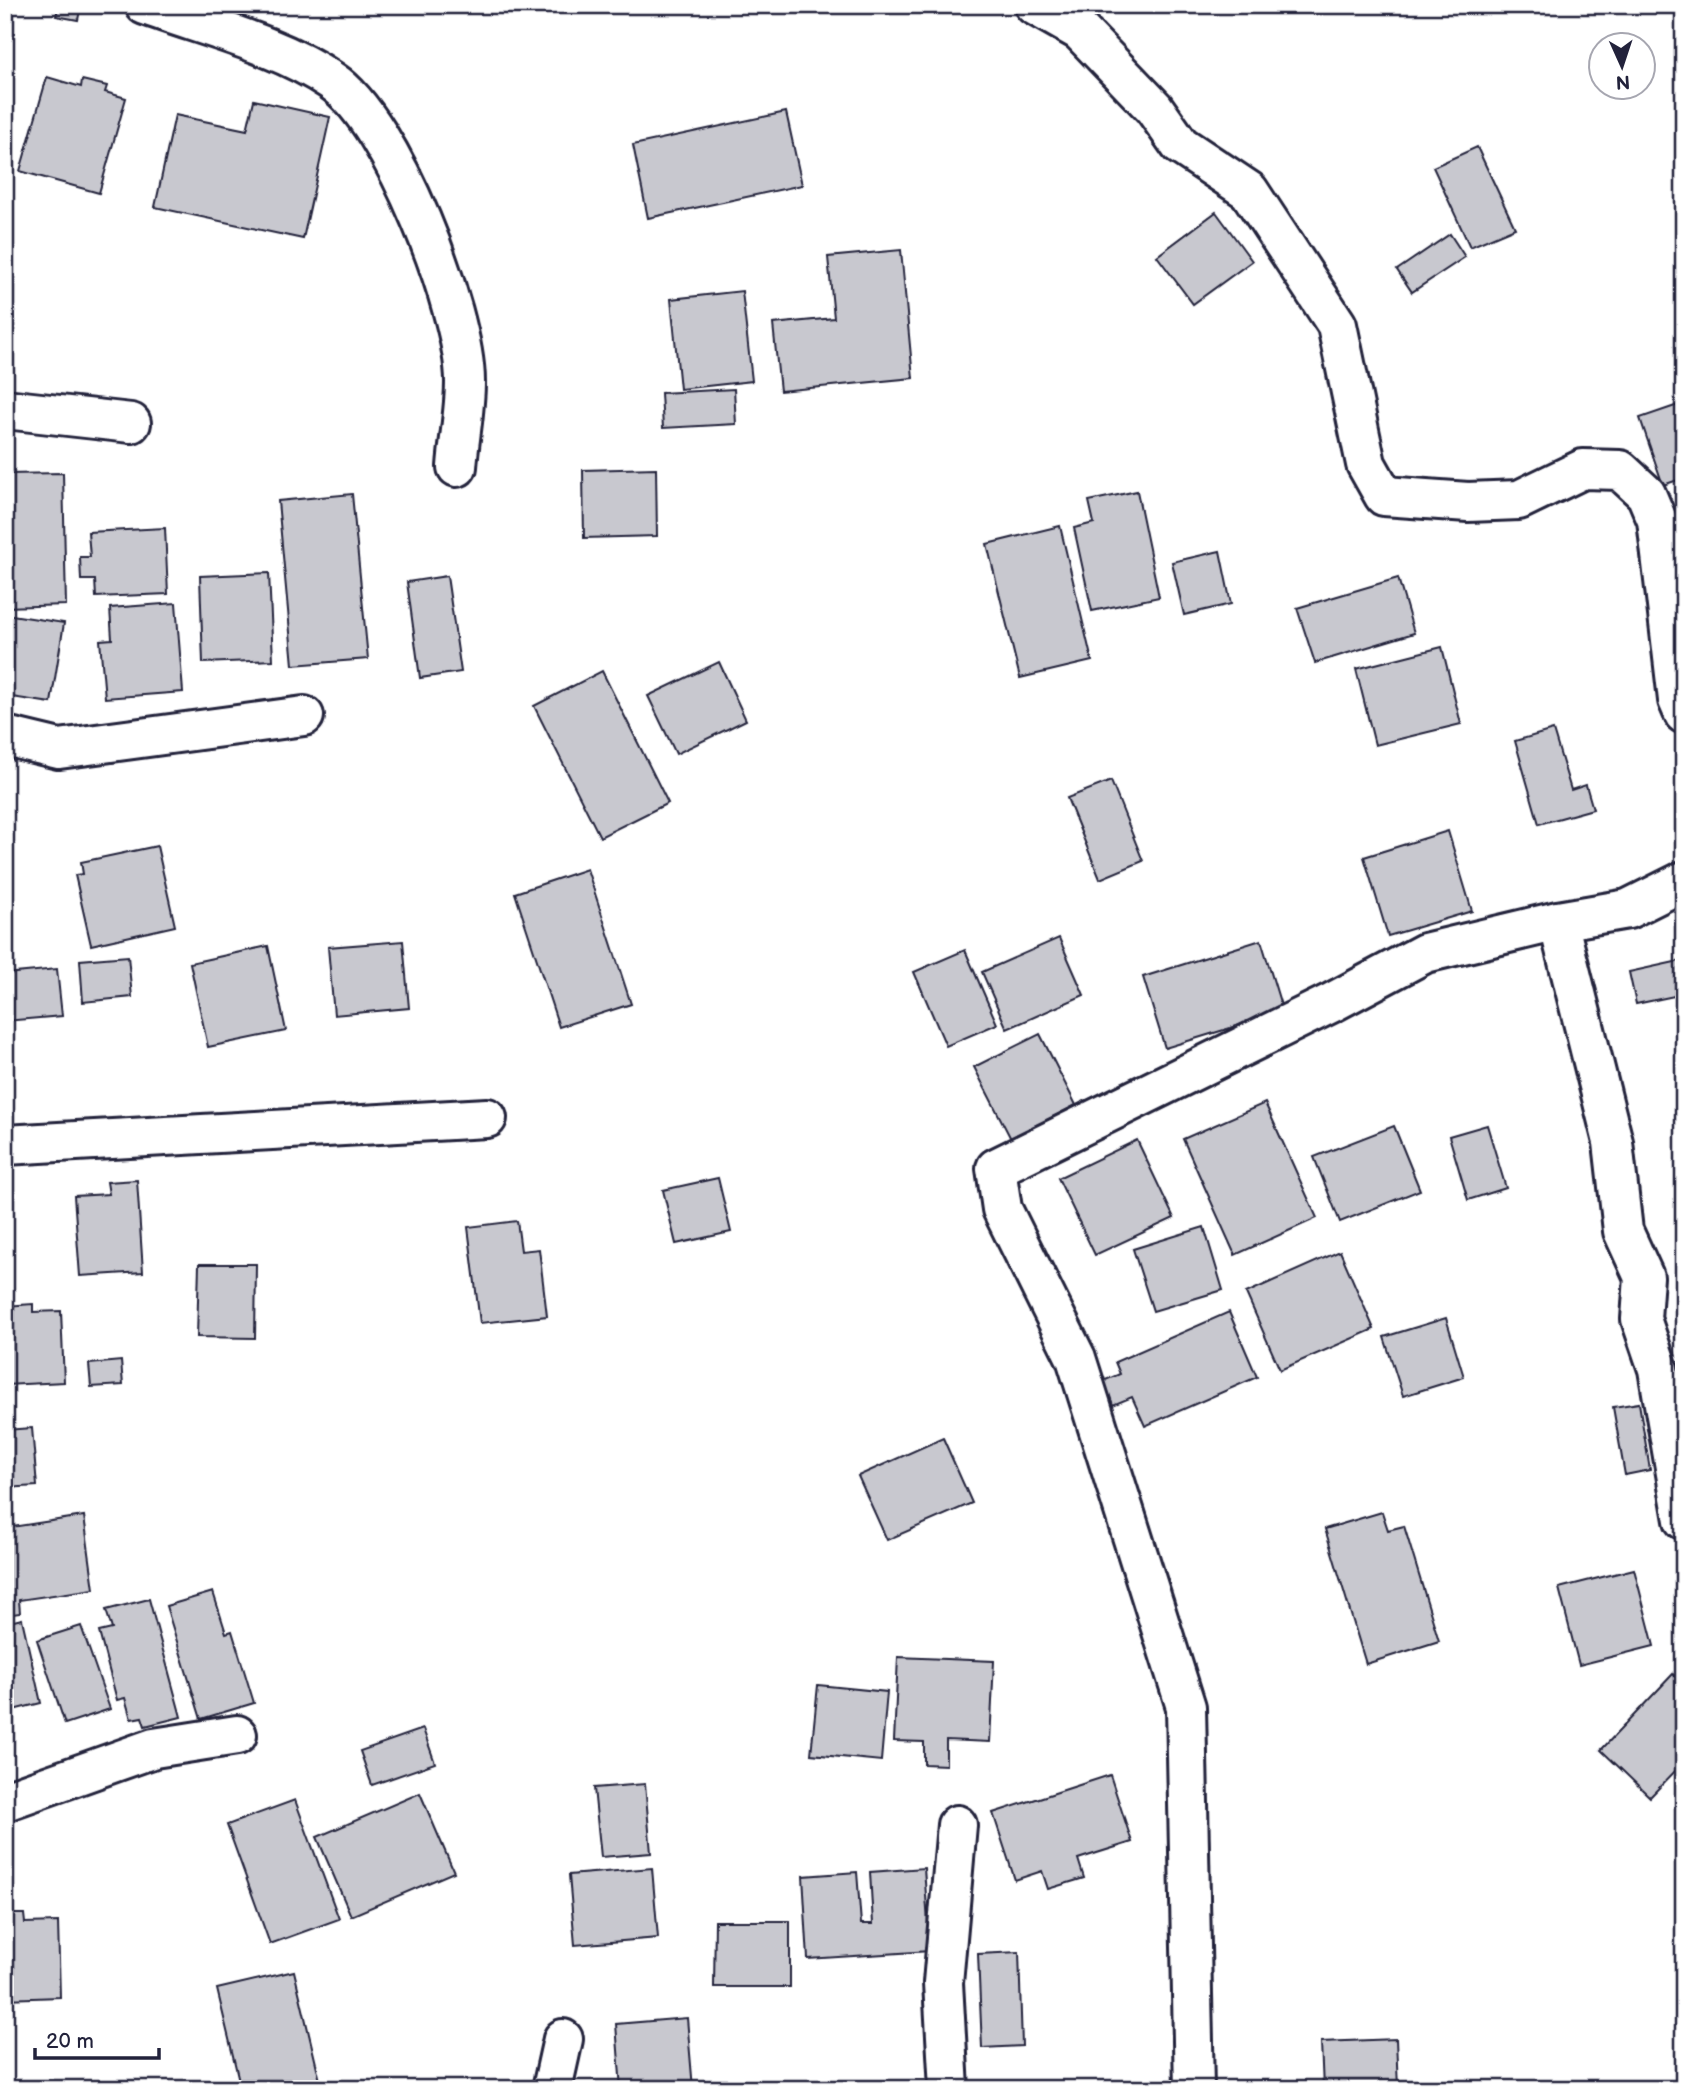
<svg xmlns="http://www.w3.org/2000/svg" width="1689" height="2094" font-family="'Balsamiq Sans',sans-serif">
<rect width="100%" height="100%" fill="#fff"/>
<filter id="ink" filterUnits="userSpaceOnUse"><feTurbulence type="fractalNoise" baseFrequency=".0143" numOctaves="2"/><feDisplacementMap in="SourceGraphic" scale="14" xChannelSelector="R" yChannelSelector="G"/><feConvolveMatrix kernelMatrix="1 2 1 2 8 2 1 2 1" color-interpolation-filters="sRGB"/></filter>
<g filter="url(#ink)">
<g fill="#c8c8cf" stroke="#22223b" stroke-width="2">
<path d="M59,5H81L78,20L56,16Z"/>
<path d="M47,77L81,87L82,80L107,86L105,92L126,98L99,193L20,171Z"/>
<path d="M254,100L330,117L303,239L155,207L175,115L247,130Z"/>
<path d="M786,112L802,185L648,218L633,145Z"/>
<path d="M1477,147L1515,228L1470,247L1433,167Z"/>
<path d="M1216,212L1252,261L1193,304L1157,256Z"/>
<path d="M1450,234L1465,257L1412,292L1397,270Z"/>
<path d="M901,250L913,378L780,391L773,324L834,318L828,257Z"/>
<path d="M742,291L752,381L680,389L671,299Z"/>
<path d="M734,389L736,424L663,428L661,393Z"/>
<path d="M1684,403V478L1663,485L1640,418Z"/>
<path d="M656,468L657,536L584,538L583,470Z"/>
<path d="M63,473L66,605L5,607V568H8L6,474Z"/>
<path d="M1137,491L1159,597L1092,611L1074,528L1094,523L1089,501Z"/>
<path d="M352,494L368,659L293,665L278,501Z"/>
<path d="M1060,526L1092,661L1020,678L987,544Z"/>
<path d="M165,528L168,594L96,597L95,580H81L80,557H90L88,532Z"/>
<path d="M1220,551L1231,604L1184,615L1172,562Z"/>
<path d="M269,573L273,660L203,663L200,576Z"/>
<path d="M447,576L461,672L420,678L407,582Z"/>
<path d="M1398,578L1414,633L1315,663L1297,608Z"/>
<path d="M176,603L183,692L105,698L100,640L112,639L110,608Z"/>
<path d="M5,614L64,623L51,703L5,696Z"/>
<path d="M1442,647L1461,724L1375,745L1356,669Z"/>
<path d="M719,662L746,720L676,754L648,696Z"/>
<path d="M602,671L668,803L600,837L534,706Z"/>
<path d="M1553,730L1571,790L1586,785L1593,809L1539,824L1515,741Z"/>
<path d="M1111,781L1143,861L1100,879L1067,798Z"/>
<path d="M1448,831L1472,911L1388,936L1364,857Z"/>
<path d="M157,846L175,926L91,945L75,875L83,874L81,862Z"/>
<path d="M587,869L631,1004L559,1027L515,893Z"/>
<path d="M1059,938L1084,995L1007,1029L982,972Z"/>
<path d="M1261,940L1283,1012L1165,1048L1143,977Z"/>
<path d="M403,941L409,1008L334,1015L328,947Z"/>
<path d="M268,946L286,1031L208,1047L190,963Z"/>
<path d="M965,950L997,1024L946,1046L914,972Z"/>
<path d="M128,956L132,997L83,1002L80,960Z"/>
<path d="M1684,960V994L1636,1004L1629,972Z"/>
<path d="M57,969L62,1016L5,1021V974Z"/>
<path d="M1040,1034L1076,1105L1011,1139L974,1067Z"/>
<path d="M1265,1103L1317,1218L1235,1255L1183,1139Z"/>
<path d="M1487,1125L1506,1188L1468,1200L1449,1136Z"/>
<path d="M1394,1126L1420,1190L1340,1222L1314,1157Z"/>
<path d="M1137,1140L1174,1218L1095,1255L1058,1178Z"/>
<path d="M718,1178L731,1232L676,1244L663,1190Z"/>
<path d="M137,1180L143,1272L80,1276L74,1196L109,1194L107,1182Z"/>
<path d="M517,1221L521,1251L539,1249L547,1316L480,1323L468,1227Z"/>
<path d="M1204,1227L1223,1290L1153,1311L1133,1249Z"/>
<path d="M1340,1251L1374,1329L1280,1370L1246,1293Z"/>
<path d="M199,1264H256L255,1338L197,1337Z"/>
<path d="M33,1304V1312L61,1311L64,1382L5,1385V1306Z"/>
<path d="M1229,1312L1257,1377L1145,1426L1132,1397L1113,1405L1103,1381L1120,1374L1115,1362Z"/>
<path d="M1446,1318L1464,1377L1403,1396L1384,1337Z"/>
<path d="M121,1361L123,1385L91,1387L89,1364Z"/>
<path d="M1639,1403L1650,1470L1625,1475L1613,1407Z"/>
<path d="M32,1428L37,1486L5,1488V1430Z"/>
<path d="M943,1438L972,1503L887,1540L858,1476Z"/>
<path d="M1382,1512L1388,1530L1404,1526L1439,1641L1366,1664L1325,1529Z"/>
<path d="M84,1516L94,1589L19,1600L20,1613L5,1615V1528Z"/>
<path d="M1634,1569L1654,1646L1579,1665L1559,1588Z"/>
<path d="M213,1592L226,1633L232,1631L254,1703L201,1719L166,1606Z"/>
<path d="M149,1599L181,1717L145,1726L142,1717L131,1719L125,1698L117,1700L99,1632L112,1629L106,1610Z"/>
<path d="M22,1619L41,1703L5,1712V1623Z"/>
<path d="M81,1626L110,1709L65,1724L37,1640Z"/>
<path d="M898,1657L994,1661L990,1742L946,1740V1765L924,1764V1742L894,1741Z"/>
<path d="M1673,1674L1684,1684V1762L1650,1797L1601,1750Z"/>
<path d="M818,1685L887,1692L881,1761L811,1754Z"/>
<path d="M423,1729L435,1763L372,1785L360,1751Z"/>
<path d="M1110,1775L1132,1842L1078,1859L1084,1878L1048,1889L1042,1871L1015,1880L993,1813Z"/>
<path d="M645,1784L651,1853L601,1857L594,1788Z"/>
<path d="M420,1793L454,1872L351,1916L317,1837Z"/>
<path d="M295,1800L339,1919L270,1944L227,1825Z"/>
<path d="M652,1868L658,1938L575,1945L569,1875Z"/>
<path d="M924,1868L930,1951L808,1959L803,1876L857,1872L861,1924H873L870,1872Z"/>
<path d="M5,1914H24L25,1923L58,1922L60,1997L5,1999Z"/>
<path d="M715,1921H790V1987H714Z"/>
<path d="M1019,1952L1022,2046L982,2048L978,1954Z"/>
<path d="M294,1971L322,2089H241L217,1989Z"/>
<path d="M687,2018L693,2089H621L616,2024Z"/>
<path d="M1396,2039L1398,2089H1323L1321,2042Z"/>
</g>
<g fill="none" stroke-linecap="round" stroke-linejoin="round">
<g stroke="#22223b" stroke-width="44">
<g id="minor">
<path d="M145,5C205,27 280,45 332,81C392,121 465,311 465,382C465,410 459,439 457,467"/>
<path d="M1034,5L1080,31L1154,108L1180,145L1249,191L1337,325L1366,464L1384,496L1468,502L1519,500L1583,469L1620,470L1646,494L1657,520L1678,700L1684,714"/>
<path d="M5,409L131,423"/>
<path d="M5,736L59,749L304,716"/>
<path d="M1558,921L1613,1142L1623,1231L1644,1277L1641,1319L1658,1369L1684,1520"/>
<path d="M5,1145L487,1118"/>
<path d="M5,1801L154,1748L237,1735"/>
<path d="M552,2089L563,2039"/>
<path d="M949,2089L943,1983L957,1825"/>
<path d="M1194,2089L1186,1707L1076,1358L1002,1209L996,1168L1333,1002L1425,953L1558,921L1628,909L1684,881"/>
</g>
</g>
<use href="#minor" stroke="#fff" stroke-width="38"/>
</g>
</g>
<rect width="1689" height="2094" fill="none" stroke="#fff" stroke-width="28"/>
<rect x="14" y="14" width="1661" height="2066" fill="none" stroke="#22223b" stroke-width="2.5" filter="url(#ink)"/>
<g transform="translate(1622 66) rotate(177)"><circle r="33" fill="#ffffff" stroke="#a7a7b1" stroke-width="2"/>
<path d="M0-5L12 26L0 18L-12 26Z" fill="#22223b"/>
<text y="-10" font-size="19" font-weight="bold" text-anchor="middle" fill="#22223b">N</text>
</g>
<path d="M35 2048v10h124v-10" fill="none" stroke="#22223b" stroke-width="3.5"/>
<text x="46" y="2048" font-size="21" fill="#22223b" stroke="#ffffff" stroke-width="5" paint-order="stroke">20 m</text>
</svg>
